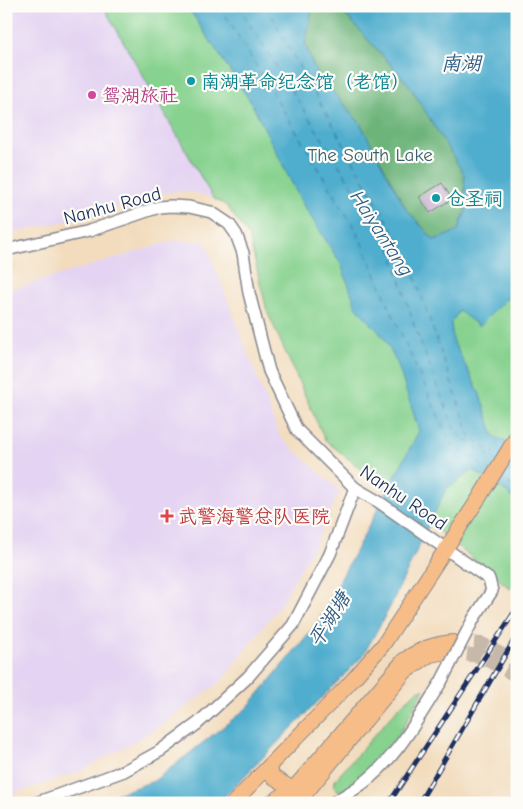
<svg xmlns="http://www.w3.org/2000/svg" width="523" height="809" font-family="'Comic Neue','LXGW WenKai TC',sans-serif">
<rect width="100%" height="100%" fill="#fdfcf7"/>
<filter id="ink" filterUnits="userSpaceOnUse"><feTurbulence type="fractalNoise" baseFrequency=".02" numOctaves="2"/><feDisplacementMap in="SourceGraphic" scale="10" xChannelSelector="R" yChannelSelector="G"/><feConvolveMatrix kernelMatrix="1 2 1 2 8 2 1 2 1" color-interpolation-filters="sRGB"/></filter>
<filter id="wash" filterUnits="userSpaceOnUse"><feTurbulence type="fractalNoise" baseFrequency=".0096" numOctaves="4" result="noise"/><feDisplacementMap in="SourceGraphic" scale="20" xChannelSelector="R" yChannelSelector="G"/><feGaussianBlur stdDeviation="1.12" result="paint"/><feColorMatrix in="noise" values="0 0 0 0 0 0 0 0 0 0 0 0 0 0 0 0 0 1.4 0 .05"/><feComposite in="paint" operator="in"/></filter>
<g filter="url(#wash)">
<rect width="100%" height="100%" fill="#f2dcbd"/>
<g fill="#e4d3f2">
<path d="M6,6H103L213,198L187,191L153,194L89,216L6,234Z"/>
<path d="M172,241H205L280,437L340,491L317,540L280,605L221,681L154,730L81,771L6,796V291Z"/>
</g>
<g fill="#87d28f" stroke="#518076">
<path d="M103,6H517V579L511,589L325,440L267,311L249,237L227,206L213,198Z"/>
<path d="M424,689L399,735L355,785L345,790H336L334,785L336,779L400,706L417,691Z"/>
</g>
<path fill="#6db47a" stroke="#44726c" d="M332,7L346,15L409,85L464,174L466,210L458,231L434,240L406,209L360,123L315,71L305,44L312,10Z"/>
<path fill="#4fadce" stroke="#356e96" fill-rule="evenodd" d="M187,6H517V293L505,300L479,326L459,311L451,323L453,341L479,392L494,436L517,448V502L504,490L473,470L446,489L389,609L362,657L218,803H90L154,781L247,708L318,622L419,431L398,365L384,338L356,306L341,264L302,203L252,104ZM332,7L346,15L409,85L464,174L466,210L458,231L434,240L406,209L360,123L315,71L305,44L312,10Z"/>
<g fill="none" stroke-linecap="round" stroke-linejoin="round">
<g stroke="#2d5b85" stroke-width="1" stroke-dasharray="6 5" stroke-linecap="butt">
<path d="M220,6L357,232L406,345L451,444L489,470"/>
<path d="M238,6L389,244L415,328L456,433L495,460"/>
<path d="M267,6L282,36L408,257L471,439L497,455"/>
<path d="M509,462L517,467"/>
<path d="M506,468L517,475"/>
<path d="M499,477L517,489"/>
</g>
</g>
<g id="blocks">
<path fill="#c1a2cb" d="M442,183L452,199L430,213L419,197Z"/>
</g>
</g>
<g filter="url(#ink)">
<use href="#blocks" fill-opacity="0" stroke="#86868e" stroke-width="1"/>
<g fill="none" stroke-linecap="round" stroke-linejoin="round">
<g stroke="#c7b9aa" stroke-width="14" stroke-dasharray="14 7" stroke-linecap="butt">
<path d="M453,642L482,644L517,663"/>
<path d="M446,652L480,656L517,676"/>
</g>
<g stroke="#86868e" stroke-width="14">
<g id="minor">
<path d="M6,250L89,231L159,207L171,206L189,207L211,212L229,224L236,234L243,253L249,293L269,371L297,430L355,488L379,502L489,579L492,591L474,618"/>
<path d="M36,803L124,771L160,751L197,724L248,677L293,625L330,554L355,488"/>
<path d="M332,803C342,797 353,791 362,784C397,758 418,718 441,682"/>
</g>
</g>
<g stroke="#86868e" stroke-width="16">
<g id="major">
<path d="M269,767L273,777L293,789"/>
<path d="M233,803L348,685L383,645L479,498L517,436"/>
<path d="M270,803L293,789L404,660C420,649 433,644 453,642"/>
<path d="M295,803L302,798L405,672L430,655L446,652"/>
</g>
</g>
<use href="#minor" stroke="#fff" stroke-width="11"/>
<use href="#major" stroke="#f7bd88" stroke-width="14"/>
<g stroke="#1b2f5e" stroke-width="5">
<g id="rail">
<path d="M389,803L517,608"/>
<path d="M419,803L517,635"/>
</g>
</g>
<use href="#rail" stroke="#fdfcf7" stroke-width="3" stroke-dasharray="9" stroke-linecap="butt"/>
<g stroke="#86868e" stroke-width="14" stroke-linecap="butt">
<path id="minor-bridge" d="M441,682L474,618"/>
</g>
<use href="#minor-bridge" stroke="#fff" stroke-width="11"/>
</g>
</g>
<g fill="#0f9aa8" stroke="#fdfcf7" stroke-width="2">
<circle cx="191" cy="81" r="5"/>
<circle cx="436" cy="198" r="5"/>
</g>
<circle fill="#d1479c" stroke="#fdfcf7" stroke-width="2" cx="92" cy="95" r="5"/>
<path fill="#e0444e" stroke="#fdfcf7" stroke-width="2" d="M164.5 508.5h5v5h5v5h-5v5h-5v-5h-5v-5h5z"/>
<g text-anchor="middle" stroke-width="4.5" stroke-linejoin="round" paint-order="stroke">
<g font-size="19" fill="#0d838f" stroke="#fdfcf7" text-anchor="start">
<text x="201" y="88">南湖革命纪念馆（老馆）</text>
<text x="446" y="205">仓圣祠</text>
</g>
<g font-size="19" fill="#b23c85" stroke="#fdfcf7" text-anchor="start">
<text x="102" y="102">鸳湖旅社</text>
</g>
<g font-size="19" fill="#3b606d" stroke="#fdfcf7">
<text x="370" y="161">The South Lake</text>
</g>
<g font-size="19" fill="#1b2f5e" stroke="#fdfcf7">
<text transform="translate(112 205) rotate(-15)" y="7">Nanhu Road</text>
<text transform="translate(404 497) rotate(34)" y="7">Nanhu Road</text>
</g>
<g font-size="19" fill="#be3a42" stroke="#fdfcf7" text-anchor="start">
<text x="178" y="523">武警海警总队医院</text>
</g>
<g font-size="20" font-style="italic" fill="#2d5b85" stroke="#fdfcf7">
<text x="461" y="70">南湖</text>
<text transform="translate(382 233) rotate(57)" y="7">Haiyantang</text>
<text transform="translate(329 619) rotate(-58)" y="7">平湖塘</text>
</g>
</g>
<rect width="523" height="809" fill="none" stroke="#fdfcf7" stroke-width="25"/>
</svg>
